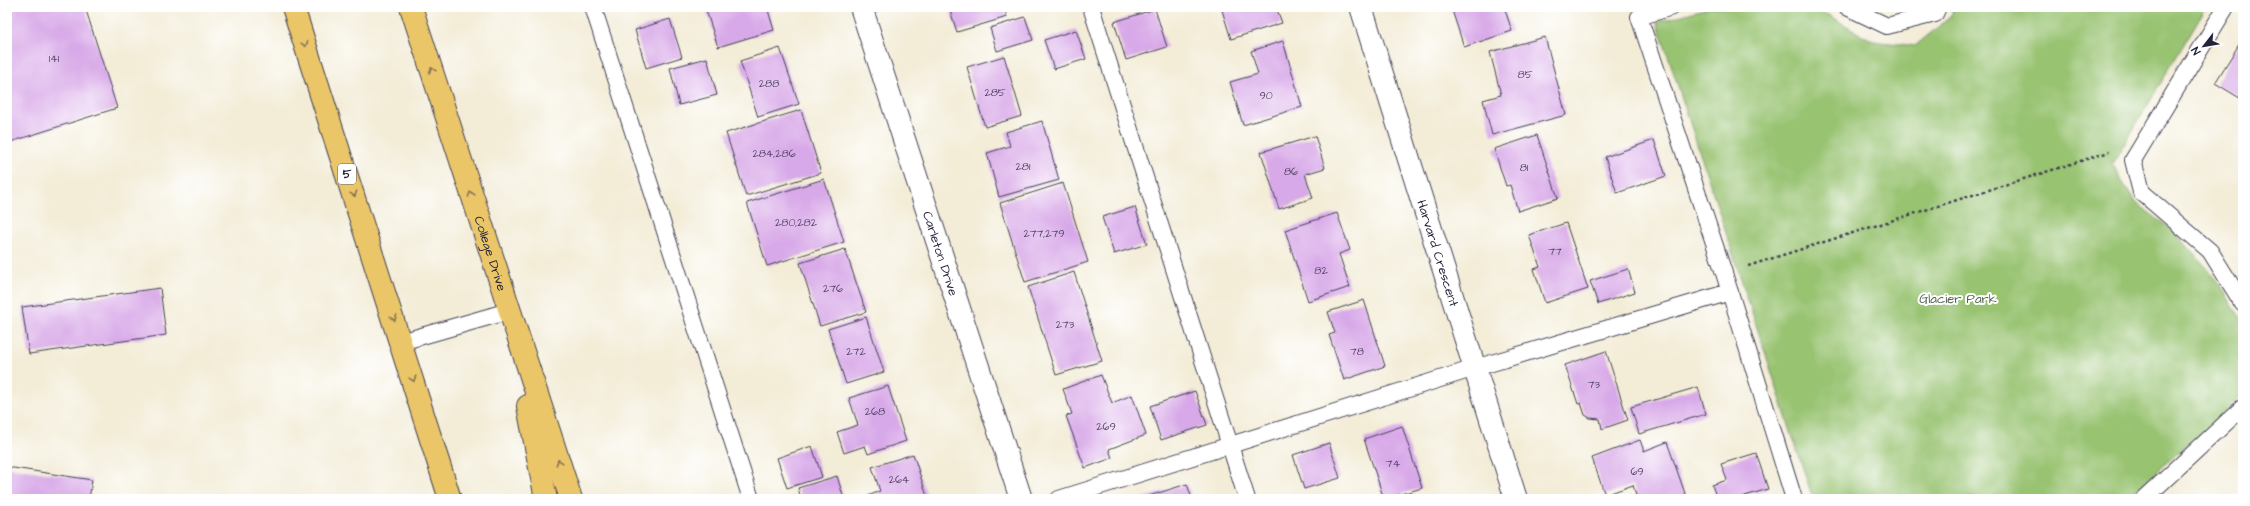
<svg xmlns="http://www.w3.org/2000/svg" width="2250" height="506" font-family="'Architects Daughter',sans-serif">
<rect width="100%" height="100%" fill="#fff"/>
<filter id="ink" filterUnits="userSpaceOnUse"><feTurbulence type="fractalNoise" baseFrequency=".025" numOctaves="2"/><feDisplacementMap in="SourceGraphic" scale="8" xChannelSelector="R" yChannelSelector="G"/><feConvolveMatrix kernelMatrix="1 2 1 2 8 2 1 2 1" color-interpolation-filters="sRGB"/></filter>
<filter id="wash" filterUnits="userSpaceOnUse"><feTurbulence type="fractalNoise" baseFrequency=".012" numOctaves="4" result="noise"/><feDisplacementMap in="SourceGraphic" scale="16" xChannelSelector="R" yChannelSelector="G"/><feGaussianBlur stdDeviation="0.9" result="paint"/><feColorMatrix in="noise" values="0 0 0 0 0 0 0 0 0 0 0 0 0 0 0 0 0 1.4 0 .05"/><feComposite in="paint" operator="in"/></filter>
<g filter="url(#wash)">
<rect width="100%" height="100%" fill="#f3ecd7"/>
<path fill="#98c371" stroke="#5d7256" d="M1711,7H1814L1873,41L1915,46L1950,17L1955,7H2206L2112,165L2134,201L2177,234L2218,281L2243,323V394L2127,499H1813L1657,22Z"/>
<g id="blocks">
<g fill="#d8a9e8">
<path d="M7,7H85L117,108L7,143Z"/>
<path d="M705,7H767L774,30L718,47Z"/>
<path d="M949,7H1004L1007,17L957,32Z"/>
<path d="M1221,7H1276L1282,23L1231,39Z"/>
<path d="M1451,7H1504L1512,31L1464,47Z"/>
<path d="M1155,9L1167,47L1126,60L1114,22Z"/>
<path d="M1025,17L1033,40L997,51L990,28Z"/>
<path d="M670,19L682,57L646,68L635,30Z"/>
<path d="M1076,30L1086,59L1054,69L1044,40Z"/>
<path d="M1545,37L1566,115L1492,135L1483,100L1501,95L1490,52Z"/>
<path d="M2243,38V100L2215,83Z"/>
<path d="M1283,41L1302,107L1243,125L1230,82L1258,74L1251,51Z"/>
<path d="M780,48L799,104L758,117L740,61Z"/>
<path d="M1004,56L1022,116L985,127L967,67Z"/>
<path d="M707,58L717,95L679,105L670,68Z"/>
<path d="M801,110L821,173L746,196L726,133Z"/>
<path d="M1042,121L1059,180L999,197L987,153L1010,146L1006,132Z"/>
<path d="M1537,135L1558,198L1518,211L1510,185L1506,186L1494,149Z"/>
<path d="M1315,136L1325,168L1305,174L1313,198L1279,209L1261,152Z"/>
<path d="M1654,140L1666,176L1617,193L1605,157Z"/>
<path d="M824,179L844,242L767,266L747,203Z"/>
<path d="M1063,183L1088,262L1025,282L1000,203Z"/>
<path d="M1135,207L1147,244L1114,254L1102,217Z"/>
<path d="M1337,213L1350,250L1339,254L1350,287L1308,301L1285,230Z"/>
<path d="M1566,223L1588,289L1545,303L1534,269L1540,267L1529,235Z"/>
<path d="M845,249L866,312L820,326L800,263Z"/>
<path d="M1628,269L1635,292L1598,304L1590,281Z"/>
<path d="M1074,272L1102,361L1056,375L1028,287Z"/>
<path d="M160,288L166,335L29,354L22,307Z"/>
<path d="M1364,300L1385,366L1344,380L1329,335L1335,333L1328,312Z"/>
<path d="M866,317L884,372L846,384L828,329Z"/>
<path d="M1606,351L1628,420L1602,429L1600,419L1590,418L1585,415L1581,403L1578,404L1565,365Z"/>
<path d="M1101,375L1112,403L1132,395L1146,435L1109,449L1112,458L1085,468L1066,416L1072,414L1063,389Z"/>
<path d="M888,386L906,441L868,454L865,446L844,453L837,432L858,425L849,398Z"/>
<path d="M1698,387L1706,414L1639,434L1631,407Z"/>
<path d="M1195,391L1207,425L1161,440L1150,406Z"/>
<path d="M1402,426L1422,488L1384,499L1364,439Z"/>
<path d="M1640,440L1644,451L1667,442L1687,499H1637L1633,485L1605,495L1592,458Z"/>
<path d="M1329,443L1340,478L1304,489L1293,455Z"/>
<path d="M812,446L822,477L787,488L777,458Z"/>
<path d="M1756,453L1768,489L1735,499H1717L1712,485L1727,480L1721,464Z"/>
<path d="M913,454L928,499H861L880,491L872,467Z"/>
<path d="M7,467L92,480L89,499H7Z"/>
<path d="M837,476L844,499H801L798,488Z"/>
<path d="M1187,484L1192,499H1139Z"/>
</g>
</g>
</g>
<g filter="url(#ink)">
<use href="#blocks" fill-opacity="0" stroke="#414052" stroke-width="1"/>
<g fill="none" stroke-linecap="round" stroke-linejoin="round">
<g stroke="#414052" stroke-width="18">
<g id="lane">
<path d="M593,7L751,499"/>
<path d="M1091,7L1247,499"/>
<path d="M1672,7L1639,17L1724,273L1794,499"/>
<path d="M1847,7L1887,26L1935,14L1938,7"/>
<path d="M2226,7L2133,160L2141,192L2210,251L2243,304"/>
<path d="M401,342L509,311"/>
<path d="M1059,499L1475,368L1730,292"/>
<path d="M2144,499L2243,407"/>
</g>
</g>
<g stroke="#414052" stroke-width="24">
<g id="street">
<path id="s1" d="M861,7L1021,499"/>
<path id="s2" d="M1361,7L1516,499"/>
</g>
</g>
<g stroke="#414052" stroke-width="24">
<g id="highway">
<path d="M293,7L450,499"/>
<path id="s3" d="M411,7L571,499"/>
<path d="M528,406L546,499"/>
</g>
</g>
<path stroke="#414052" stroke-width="2.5" stroke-dasharray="3 3" stroke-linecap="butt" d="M1748,266L2109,152"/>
<use href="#lane" stroke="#fff" stroke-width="16"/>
<use href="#street" stroke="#fff" stroke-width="22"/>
<use href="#highway" stroke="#ebc669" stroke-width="22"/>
</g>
<defs><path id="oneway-chevron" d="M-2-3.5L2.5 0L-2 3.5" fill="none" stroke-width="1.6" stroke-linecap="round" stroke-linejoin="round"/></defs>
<g stroke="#867452">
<use href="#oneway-chevron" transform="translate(305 44) rotate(72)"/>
<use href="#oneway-chevron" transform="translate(432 70) rotate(-108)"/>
<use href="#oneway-chevron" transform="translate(354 194) rotate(72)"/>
<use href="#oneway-chevron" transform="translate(471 194) rotate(-108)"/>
<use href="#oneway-chevron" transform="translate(394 318) rotate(72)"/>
<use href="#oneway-chevron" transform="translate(413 379) rotate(73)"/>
<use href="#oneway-chevron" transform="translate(559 462) rotate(-108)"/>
</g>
</g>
<g text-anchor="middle" stroke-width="4" stroke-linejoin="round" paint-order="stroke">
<g font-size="11" fill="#504466">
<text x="54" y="62">141</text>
<text x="1525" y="78">85</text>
<text x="769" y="87">288</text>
<text x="995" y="96">285</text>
<text x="1266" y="99">90</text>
<text x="774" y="157">284,286</text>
<text x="1023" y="170">281</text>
<text x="1524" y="171">81</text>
<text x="1291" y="175">86</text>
<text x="796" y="226">280,282</text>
<text x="1044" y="237">277,279</text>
<text x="1555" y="255">77</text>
<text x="1321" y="274">82</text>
<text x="833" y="292">276</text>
<text x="1065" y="328">273</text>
<text x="856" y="355">272</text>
<text x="1357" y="355">78</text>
<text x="1594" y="388">73</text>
<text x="875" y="415">268</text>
<text x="1106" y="430">269</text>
<text x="1393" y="467">74</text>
<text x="1637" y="475">69</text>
<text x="899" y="483">264</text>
</g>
<rect fill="#fff" stroke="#646476" stroke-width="1" x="338" y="164" width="18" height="20" rx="3"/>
<g font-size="12" font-weight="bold" fill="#22223b">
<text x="347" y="178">5</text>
</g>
<g font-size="13" fill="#22223b" stroke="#fff">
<text dy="5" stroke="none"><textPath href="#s3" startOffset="259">College Drive</textPath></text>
<text dy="5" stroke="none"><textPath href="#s1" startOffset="259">Carleton Drive</textPath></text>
<text dy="5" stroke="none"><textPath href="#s2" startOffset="258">Harvard Crescent</textPath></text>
</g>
<g font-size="13" fill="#516251" stroke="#fff">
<text x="1958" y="303">Glacier Park</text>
</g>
</g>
<rect width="2250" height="506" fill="none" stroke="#fff" stroke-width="24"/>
<g transform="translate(2204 46) rotate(239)" stroke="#ffffff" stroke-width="3" paint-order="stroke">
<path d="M0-3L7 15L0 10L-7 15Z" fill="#22223b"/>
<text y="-6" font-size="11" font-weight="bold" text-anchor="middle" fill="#22223b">N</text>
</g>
</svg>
